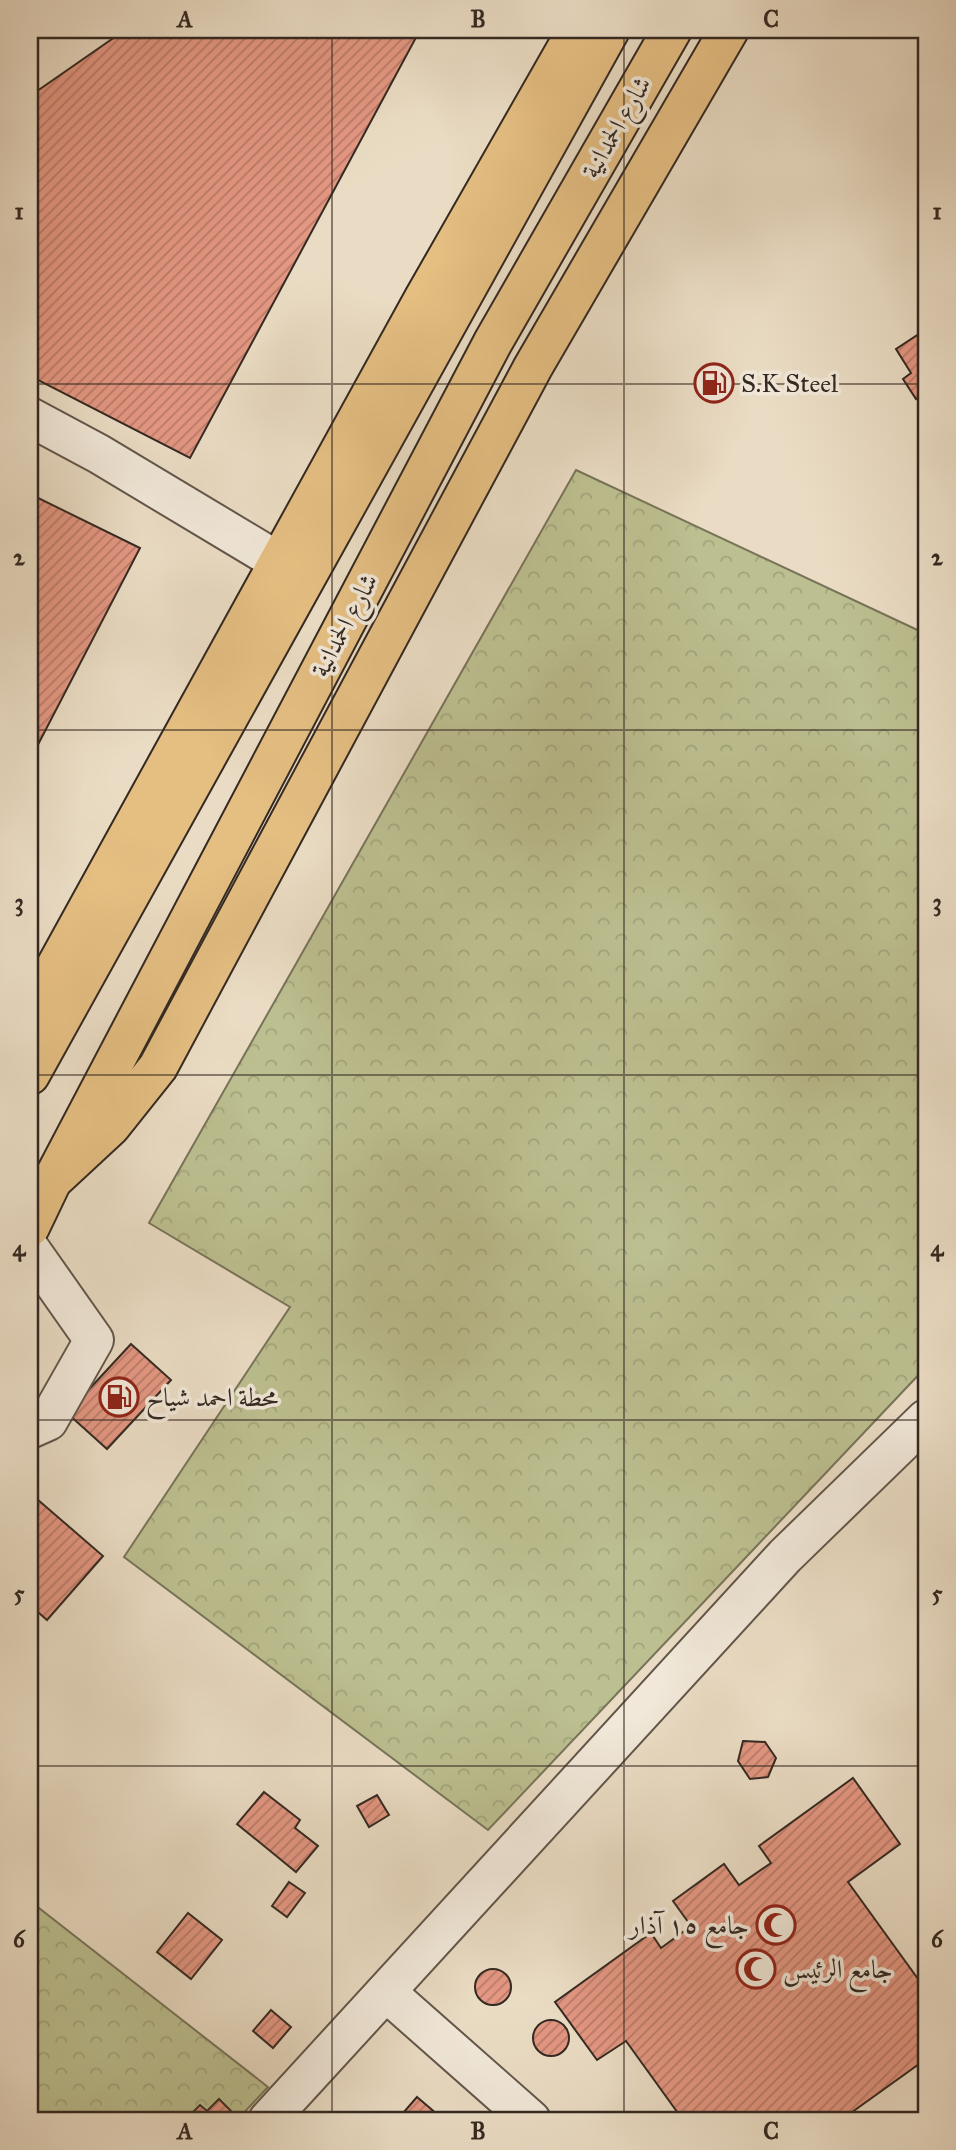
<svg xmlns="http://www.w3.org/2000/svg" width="956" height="2150" font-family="'IM FELL Great Primer',Amiri,serif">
<defs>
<pattern id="forest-crowns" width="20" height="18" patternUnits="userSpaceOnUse" patternTransform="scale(1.75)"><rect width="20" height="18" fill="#bcbf90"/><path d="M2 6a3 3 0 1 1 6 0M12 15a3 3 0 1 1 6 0" fill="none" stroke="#a2a47c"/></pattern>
<pattern id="building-hatch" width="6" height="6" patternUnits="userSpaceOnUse" patternTransform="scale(1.75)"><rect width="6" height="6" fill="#e49782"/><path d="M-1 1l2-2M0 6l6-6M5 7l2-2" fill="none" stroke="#ba7b6a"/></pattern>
</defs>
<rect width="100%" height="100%" fill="#eadcc4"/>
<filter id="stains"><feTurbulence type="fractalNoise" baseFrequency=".00286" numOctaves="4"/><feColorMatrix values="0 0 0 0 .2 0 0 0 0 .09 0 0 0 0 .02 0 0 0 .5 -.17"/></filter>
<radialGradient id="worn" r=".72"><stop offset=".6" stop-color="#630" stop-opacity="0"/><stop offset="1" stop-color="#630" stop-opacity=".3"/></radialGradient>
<g fill="url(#forest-crowns)" stroke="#787459" stroke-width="2">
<path d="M576,470L926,634V1367L488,1830L124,1557L290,1307L149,1223Z"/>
<path d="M30,1901L268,2087L237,2120H30Z"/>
</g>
<g fill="url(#building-hatch)" stroke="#342922" stroke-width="2">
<path d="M125,30H420L190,458L30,376V96Z"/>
<path d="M919,334L926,345V392L916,399L903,379L911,373L896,349Z"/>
<path d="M30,494L140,548L30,760Z"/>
<path d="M131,1344L171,1380L107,1449L67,1413Z"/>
<path d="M30,1493L103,1556L47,1620L30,1605Z"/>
<path d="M743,1741L765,1742L776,1758L768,1777L750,1779L738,1761Z"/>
<path d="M853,1778L900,1844L848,1882L926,1990V2059L841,2120H683L626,2041L597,2060L555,2002L651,1933L661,1948L691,1926L673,1901L724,1864L739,1885L771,1863L759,1846Z"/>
<path d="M264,1792L300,1820L295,1828L318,1846L296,1872L237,1824Z"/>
<path d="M377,1795L389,1815L369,1827L357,1806Z"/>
<path d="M289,1882L305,1893L287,1917L272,1906Z"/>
<path d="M188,1913L222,1940L191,1979L157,1952Z"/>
<circle cx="493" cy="1987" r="18"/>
<path d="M271,2010L291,2027L273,2048L253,2031Z"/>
<circle cx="551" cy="2038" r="18"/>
<path d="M417,2097L444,2120H397Z"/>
<path d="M219,2099L234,2114L228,2120H185L200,2105L207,2111Z"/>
</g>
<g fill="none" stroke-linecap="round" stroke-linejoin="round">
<g stroke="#62564a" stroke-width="42">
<g id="minor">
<path d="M30,417L99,454L279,562"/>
<path d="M30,1249L94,1340L48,1421L30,1429"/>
<path d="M386,1992L531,2120"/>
<path d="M268,2120L785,1556L926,1419"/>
</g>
</g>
<g stroke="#342922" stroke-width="42">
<g id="major">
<path d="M30,1018L39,997L424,298L577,30"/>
<path d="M56,1177L111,1126L158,1067L533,367L729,30"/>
</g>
</g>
<g stroke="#342922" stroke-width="42">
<g id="highway">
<path d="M30,1075L610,30"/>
<path d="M30,1227L52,1181L493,342L672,30"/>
</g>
</g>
<use href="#minor" stroke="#f1e8d9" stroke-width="38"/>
<use href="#major" stroke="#e5be82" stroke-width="38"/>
<use href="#highway" stroke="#e5be82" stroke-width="38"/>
</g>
<path fill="none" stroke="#342922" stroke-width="2" stroke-opacity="0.55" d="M332,30V2120M624,30V2120M30,384H926M30,730H926M30,1075H926M30,1420H926M30,1766H926"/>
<defs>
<g id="fuel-ring" transform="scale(2.0125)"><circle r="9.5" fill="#f1e8d9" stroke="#8f2418" stroke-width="1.5"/><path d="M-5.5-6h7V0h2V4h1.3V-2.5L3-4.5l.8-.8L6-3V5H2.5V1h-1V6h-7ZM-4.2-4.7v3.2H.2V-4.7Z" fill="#8f2418"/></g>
<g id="mosque-ring" transform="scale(2.0125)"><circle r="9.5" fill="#f1e8d9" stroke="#8f2418" stroke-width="1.5"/><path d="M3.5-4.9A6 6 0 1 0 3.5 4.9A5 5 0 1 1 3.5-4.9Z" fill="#8f2418"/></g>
</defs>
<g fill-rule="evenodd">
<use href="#fuel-ring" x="714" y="383"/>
<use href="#fuel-ring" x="119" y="1397"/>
<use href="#mosque-ring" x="776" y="1925"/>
<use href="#mosque-ring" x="756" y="1969"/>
</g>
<g text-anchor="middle" stroke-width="7" stroke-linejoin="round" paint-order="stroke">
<g font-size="26" fill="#342922" stroke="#f1e8d9">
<text transform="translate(616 127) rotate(-60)" y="9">شارع الحمدانية</text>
<text transform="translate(344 625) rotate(-62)" y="9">شارع الحمدانية</text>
</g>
<g font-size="26" fill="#342922" stroke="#f1e8d9" text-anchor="start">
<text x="741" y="392">S.K Steel</text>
<text x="146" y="1406">محطة احمد شياح</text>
<text x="749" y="1934" text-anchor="end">جامع ١٥ آذار</text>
<text x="783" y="1978">جامع الرئيس</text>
</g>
</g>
<rect width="956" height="2150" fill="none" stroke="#eadcc4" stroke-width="77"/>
<rect x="38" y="38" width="880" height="2074" fill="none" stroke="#342922" stroke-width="2.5"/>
<g font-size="23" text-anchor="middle" font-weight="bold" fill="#342922">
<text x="185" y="27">A</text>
<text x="478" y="27">B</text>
<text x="771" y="27">C</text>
<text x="19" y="219">1</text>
<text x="937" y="219">1</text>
<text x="19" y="565">2</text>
<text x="937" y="565">2</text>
<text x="19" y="910">3</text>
<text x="937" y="910">3</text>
<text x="19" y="1256">4</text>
<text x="937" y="1256">4</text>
<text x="19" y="1601">5</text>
<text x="937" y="1601">5</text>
<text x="19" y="1947">6</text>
<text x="937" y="1947">6</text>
<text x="185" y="2139">A</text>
<text x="478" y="2139">B</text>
<text x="771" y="2139">C</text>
</g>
<rect width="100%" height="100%" filter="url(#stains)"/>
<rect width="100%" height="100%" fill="url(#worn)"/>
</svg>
